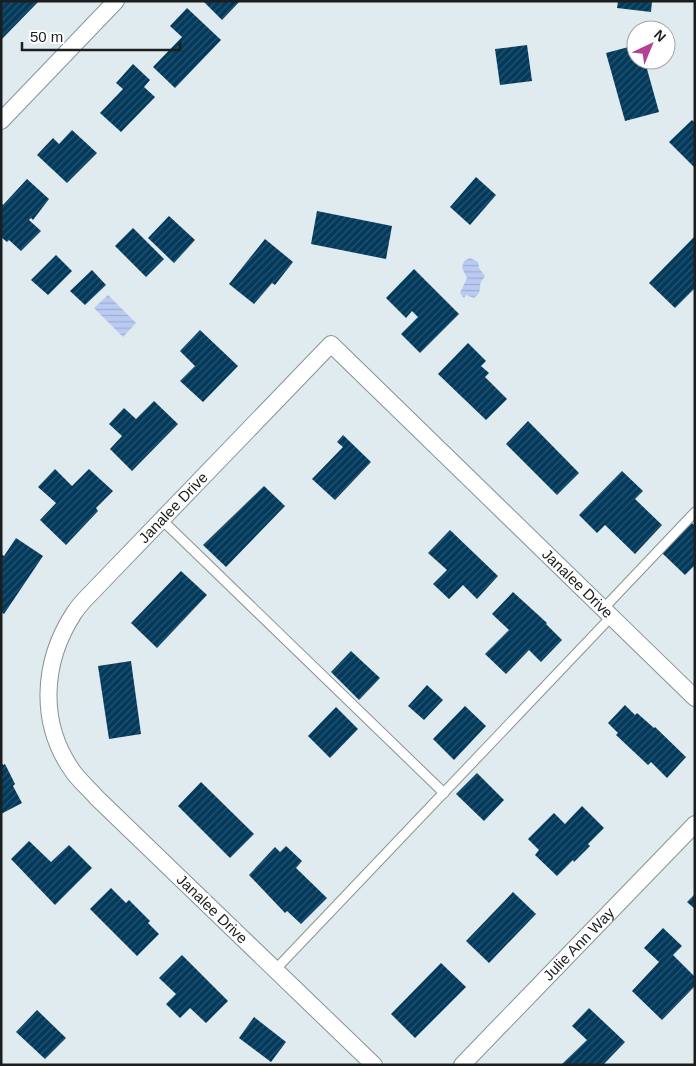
<svg xmlns="http://www.w3.org/2000/svg" width="696" height="1066" font-family="Arial,sans-serif">
	<defs>
		<pattern id="water-rules" width="6" height="5" patternUnits="userSpaceOnUse" patternTransform="scale(1.25)"><rect width="6" height="5" fill="#bacbf3"/><path d="M0 2.5h6" fill="none" stroke="#9faed0"/></pattern>
		<pattern id="building-hatch" width="6" height="6" patternUnits="userSpaceOnUse" patternTransform="scale(1.25)"><rect width="6" height="6" fill="#033a5c"/><path d="M-1 1l2-2M0 6l6-6M5 7l2-2" fill="none" stroke="#28546f"/></pattern>
	</defs>
	<rect width="100%" height="100%" fill="#e0ebef"/>
	<g fill="url(#water-rules)">
		<path d="M470,258L478,262L479,268L485,276C484,278 482,280 481,282C478,290 483,291 474,298L466,295L464,298L460,293L467,278L462,268L464,261Z"/>
		<path d="M108,295L136,323L123,337L94,308Z"/>
	</g>
	<g fill="url(#building-hatch)">
		<path d="M1,1H39L1,40Z"/>
		<path d="M203,1H240L222,20Z"/>
		<path d="M618,1H652L651,12L617,8Z"/>
		<path d="M187,8L221,40L175,88L153,67L182,37L170,26Z"/>
		<path d="M527,45L532,81L500,85L495,49Z"/>
		<path d="M636,45V60H647L649,68L647,69L659,112L625,121L606,53Z"/>
		<path d="M133,64L150,80L144,87L155,97L121,132L100,113L123,89L116,83Z"/>
		<path d="M692,120L695,123V168L669,142Z"/>
		<path d="M72,130L97,153L67,183L37,155L53,138L59,144Z"/>
		<path d="M476,177L496,195L470,225L450,207Z"/>
		<path d="M27,179L49,199L33,220L31,218L29,220L41,231L21,251L9,240L7,242L1,237V203L3,205Z"/>
		<path d="M317,211L392,226L386,259L311,244Z"/>
		<path d="M169,216L195,240L174,263L148,238Z"/>
		<path d="M133,228L164,259L146,277L115,246Z"/>
		<path d="M695,236V288L675,308L649,283Z"/>
		<path d="M265,239L293,262L275,285L272,283L254,304L229,284Z"/>
		<path d="M56,255L72,271L48,295L31,280Z"/>
		<path d="M414,269L459,314L420,353L401,334L418,317L412,311L406,318L386,298Z"/>
		<path d="M92,270L106,285L85,305L70,291Z"/>
		<path d="M200,330L238,366L203,402L180,381L195,366L180,351Z"/>
		<path d="M468,343L486,361L481,366L489,373L485,377L507,399L486,420L438,374Z"/>
		<path d="M154,401L178,424L132,471L110,449L122,436L109,424L124,408L136,419Z"/>
		<path d="M528,421L579,473L557,495L506,444Z"/>
		<path d="M343,435L371,462L335,500L312,479L343,447L337,442Z"/>
		<path d="M55,469L72,486L89,469L113,491L96,508L98,511L66,545L40,520L56,503L38,487Z"/>
		<path d="M622,471L643,491L635,499L662,525L635,554L605,525L597,533L579,515Z"/>
		<path d="M264,486L285,506L226,567L203,545Z"/>
		<path d="M692,523L695,526V565L685,575L662,553Z"/>
		<path d="M450,530L498,576L477,599L463,585L449,599L433,584L447,570L428,553Z"/>
		<path d="M16,538L43,556L4,614L1,612V554L4,556Z"/>
		<path d="M181,571L207,595L157,648L131,623Z"/>
		<path d="M513,592L547,623L546,624L562,640L541,662L529,650L506,674L485,654L509,630L492,614Z"/>
		<path d="M351,651L380,678L359,700L331,672Z"/>
		<path d="M131,661L141,734L109,739L98,666Z"/>
		<path d="M427,685L443,700L424,720L408,706Z"/>
		<path d="M625,705L635,715L637,713L654,728L655,727L686,757L667,778L651,762L648,765L616,735L618,733L608,723Z"/>
		<path d="M465,706L486,726L454,760L433,739Z"/>
		<path d="M336,707L358,729L330,758L308,736Z"/>
		<path d="M1,762L3,765L5,764L15,784L13,786L22,803L1,814Z"/>
		<path d="M477,773L504,800L484,821L456,794Z"/>
		<path d="M201,782L254,834L230,858L178,806Z"/>
		<path d="M582,806L604,828L588,844L590,846L574,862L573,860L557,876L535,855L539,850L528,839L554,813L565,824Z"/>
		<path d="M29,841L51,862L69,845L92,868L55,905L11,859Z"/>
		<path d="M286,846L302,861L296,868L327,898L301,924L287,911L285,913L249,875L275,847L280,852Z"/>
		<path d="M111,888L126,903L129,900L150,921L148,923L159,934L137,956L90,909Z"/>
		<path d="M513,892L536,914L489,963L466,941Z"/>
		<path d="M695,894V909L687,902Z"/>
		<path d="M663,928L682,946L673,955L695,977V986L662,1020L632,991L659,962L644,948Z"/>
		<path d="M182,955L228,1001L206,1023L190,1008L180,1018L166,1004L176,994L159,978Z"/>
		<path d="M441,963L466,987L415,1038L391,1014Z"/>
		<path d="M589,1008L625,1042L603,1065H561L587,1040L572,1026Z"/>
		<path d="M37,1010L66,1038L45,1059L16,1032Z"/>
		<path d="M254,1017L286,1042L271,1062L239,1038Z"/>
	</g>
	<g fill="none" stroke-linecap="round" stroke-linejoin="round">
		<g stroke="#899396" stroke-width="11">
			<g id="lane">
				<path d="M162,520L444,793"/>
				<path d="M603,609L695,512"/>
				<path d="M275,970L611,617"/>
			</g>
		</g>
		<g stroke="#899396" stroke-width="18">
			<g id="street">
				<path d="M1,121L116,1"/>
				<path id="s1" d="M374,1065L97,798C90,790 81,782 74,773C38,724 42,662 74,613C79,605 87,597 94,590L331,344L695,698"/>
				<path id="s2" d="M462,1065L695,824"/>
			</g>
		</g>
		<use href="#lane" stroke="#fff" stroke-width="9"/>
		<use href="#street" stroke="#fff" stroke-width="16"/>
	</g>
	<g text-anchor="middle" stroke-width="5" stroke-linejoin="round" paint-order="stroke">
		<g font-size="15" fill="#1a1e1f" stroke="#fff">
			<text dy="5" stroke="none"><textPath href="#s1" startOffset="734">Janalee Drive</textPath></text>
			<text dy="5" stroke="none"><textPath href="#s1" startOffset="1305">Janalee Drive</textPath></text>
			<text transform="translate(212 909) rotate(44)" y="5">Janalee Drive</text>
			<text dy="5" stroke="none"><textPath href="#s2" startOffset="168">Julie Ann Way</textPath></text>
		</g>
	</g>
	<rect width="696" height="1066" fill="none" stroke="#1a1e1f" stroke-width="5"/>
	<g transform="translate(651 45) rotate(44)"><circle r="24" fill="#ffffff" stroke="#a3a5a5"/>
	<path d="M0-4L9 19L0 12L-9 19Z" fill="#b64096"/>
	<text y="-8" font-size="14" font-weight="bold" text-anchor="middle" fill="#1a1e1f">N</text>
	</g>
	<path d="M22 42v8h158v-8" fill="none" stroke="#1a1e1f" stroke-width="2.5"/>
	<text x="30" y="42" font-size="15" fill="#1a1e1f" stroke="#ffffff" stroke-width="4" paint-order="stroke">50 m</text>
</svg>
